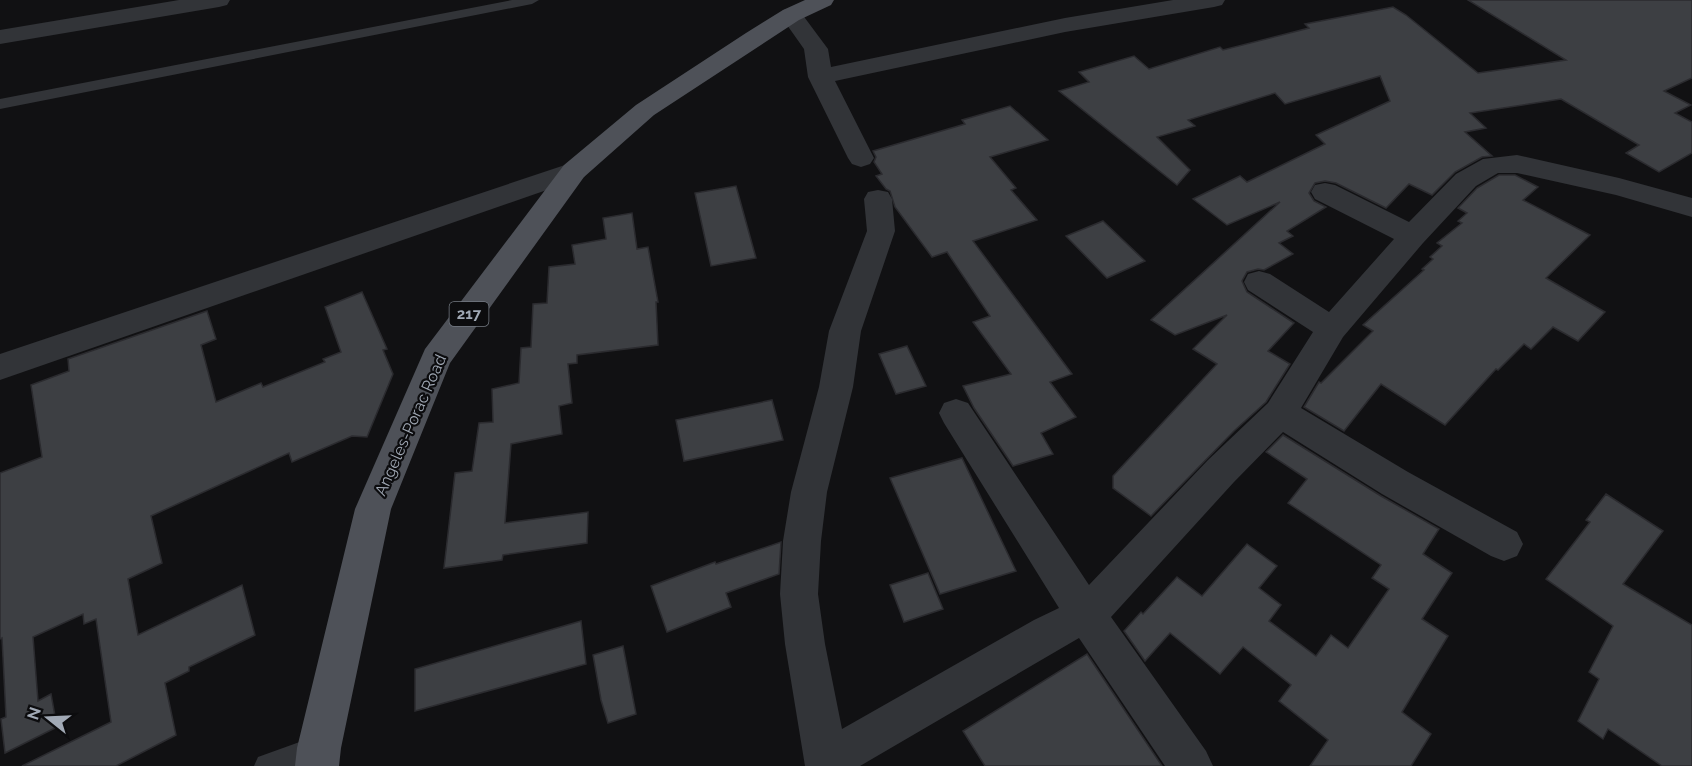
<svg xmlns="http://www.w3.org/2000/svg" width="1692" height="766" font-family="Raleway,sans-serif">
	<rect width="100%" height="100%" fill="#111113"/>
	<g fill="#3d3f43" stroke="#2b2b2f" stroke-width="1.5">
		<path d="M1468,0H1692V78L1664,91L1691,105L1675,113L1692,122V153L1659,172L1626,153L1639,145L1561,99L1470,113L1486,128L1465,132L1492,156L1482,157L1455,172L1432,195L1409,184L1386,208L1336,183L1325,181L1315,183L1309,193L1314,201L1326,207L1287,231L1293,236L1279,243L1293,254L1264,270L1258,269L1247,272L1242,281L1247,292L1294,323L1268,351L1290,364L1266,402L1234,431L1151,516L1113,488V476L1217,364L1193,349L1227,315L1175,335L1151,320L1280,202L1227,225L1193,199L1240,176L1247,182L1325,144L1316,135L1390,101L1380,76L1285,104L1275,93L1188,120L1195,126L1157,137L1190,170L1177,185L1059,91L1089,82L1079,72L1134,56L1149,69L1220,47L1223,50L1309,28L1305,24L1393,7L1406,15L1478,73L1566,60Z"/>
		<path d="M1010,106L1048,140L990,157L1016,188L1011,190L1037,220L973,241L1072,374L1050,382L1076,417L1041,433L1053,454L1013,466L974,408L963,386L1011,374L973,322L990,316L947,252L932,257L895,207L890,191L886,189L876,176L882,174L874,162L876,157L873,151L965,124L962,120Z"/>
		<path d="M1499,175H1515L1538,187L1523,200L1590,235L1546,278L1605,312L1578,341L1553,327L1531,349L1524,344L1498,370L1496,369L1445,425L1381,384L1344,431L1304,407L1319,382L1321,383L1373,331L1363,325L1424,270L1422,269L1433,259L1430,257L1442,246L1437,243L1462,223L1458,221L1467,213L1458,208L1477,188Z"/>
		<path d="M736,186L756,258L711,266L695,193Z"/>
		<path d="M632,213L637,249L648,247L658,302H656L658,345L577,355V363L568,364L572,403L559,406L562,434L511,444L505,523L588,512L587,543L503,555L502,560L444,568L455,473L472,471L479,423L493,422L492,389L519,383L521,348L531,347L533,304L547,303L549,267L575,264L572,245L606,239L603,218Z"/>
		<path d="M1103,221L1145,261L1107,278L1066,236Z"/>
		<path d="M362,292L387,349L383,350L393,374L367,437L352,436L292,462L289,453L151,516L162,563L128,579L138,635L242,585L255,635L189,667V671L165,683L176,735L116,766H22L111,722L96,619L84,624L83,614L33,637L38,701L51,694L57,727L5,753L1,719L6,717L2,638L0,639V473L42,457L31,385L69,371L68,359L207,311L216,339L201,345L216,402L261,383L263,387L325,362L323,359L341,352L325,307Z"/>
		<path d="M907,346L926,386L896,394L879,354Z"/>
		<path d="M772,400L783,440L684,461L676,420Z"/>
		<path d="M1283,435L1381,496L1439,529L1423,554L1452,573L1422,619L1448,636L1402,712L1431,734L1411,766H1310L1328,740L1279,701L1291,685L1243,647L1220,674L1170,633L1145,661L1124,631L1141,612L1143,614L1177,577L1202,596L1247,544L1277,566L1259,588L1281,605L1269,621L1316,656L1331,635L1348,648L1389,589L1372,578L1381,565L1288,503L1307,479L1266,452Z"/>
		<path d="M962,458L1016,571L940,594L890,478Z"/>
		<path d="M1606,494L1663,531L1623,584L1692,625V766H1662L1608,729L1603,739L1578,721L1599,679L1589,672L1613,626L1546,579L1590,522L1586,520Z"/>
		<path d="M781,542L779,574L726,593L731,607L667,632L651,586L715,562L716,564Z"/>
		<path d="M928,573L943,609L904,622L890,585Z"/>
		<path d="M581,621L586,664L415,711V669Z"/>
		<path d="M623,646L636,714L608,723L601,700L593,655Z"/>
		<path d="M1087,654L1162,766H985L963,731Z"/>
	</g>
	<g fill="none" stroke-linecap="round" stroke-linejoin="round">
		<g fill="#323438" fill-rule="evenodd">
			<path d="M512,0H539L532,4L0,109V99Z"/>
			<path d="M319,735L328,739L332,748L328,757L304,766H254L258,757Z"/>
		</g>
		<g fill="#323438" fill-rule="evenodd">
			<path d="M179,0H230L227,5L219,7L0,44V30Z"/>
			<path d="M1173,0H1225L1222,5L1214,7L1065,32L835,81L874,158L870,164L861,167L852,164L848,158L808,77L804,49L780,15L783,10L791,8L799,10L828,49L831,67L1065,18Z"/>
			<path d="M1517,155L1619,178L1692,198V217L1616,195L1517,173H1498L1476,186L1423,243L1343,337L1301,408L1408,472L1517,532L1523,544L1517,556L1504,561L1491,556L1382,494L1283,432L1234,482L1111,617L1206,751L1213,766H1165L1079,638L860,766H805L785,644L780,594L783,541L791,492L819,387L829,331L867,231L864,199L868,192L878,190L888,192L892,199L895,231L861,331L853,387L827,492L821,541L818,594L825,644L842,729L1034,620L1059,608L944,423L939,413L944,403L956,399L968,403L1089,585L1208,460L1268,403L1313,332L1248,290L1244,282L1248,274L1259,271L1270,274L1329,312L1394,239L1315,199L1311,192L1315,185L1325,183L1335,185L1409,222L1456,174L1483,159Z"/>
			<path d="M574,162L584,165L588,171L584,177L0,380V354Z"/>
		</g>
		<path fill="#4e5158" fill-rule="evenodd" d="M805,0H834L831,5L799,20L654,115L584,177L450,363L391,509L341,748L339,766H295L297,748L355,509L425,349L564,165L636,105L746,33L783,10Z"/>
	</g>
	<g text-anchor="middle" stroke-width="4.5" stroke-linejoin="round" paint-order="stroke">
		<rect fill="#0c0c0e" stroke="#747a83" stroke-width="1.5" x="449.5" y="302" width="39" height="24" rx="4.5"/>
		<g font-size="15" font-weight="bold" fill="#a1a9b5">
			<text x="469" y="319">217</text>
		</g>
		<g font-size="16" fill="#a1a9b5" stroke="#0c0c0e">
			<text transform="translate(410 425) rotate(-66)" y="6">Angeles-Porac Road</text>
		</g>
	</g>
	<g transform="translate(48 718) rotate(288)" stroke="#0c0c0e" stroke-width="4.5" paint-order="stroke">
	<path d="M0-4.5L10 22L0 15L-10 22Z" fill="#a1a9b5"/>
	<text y="-9" font-size="16" font-weight="bold" text-anchor="middle" fill="#a1a9b5">N</text>
	</g>
</svg>
